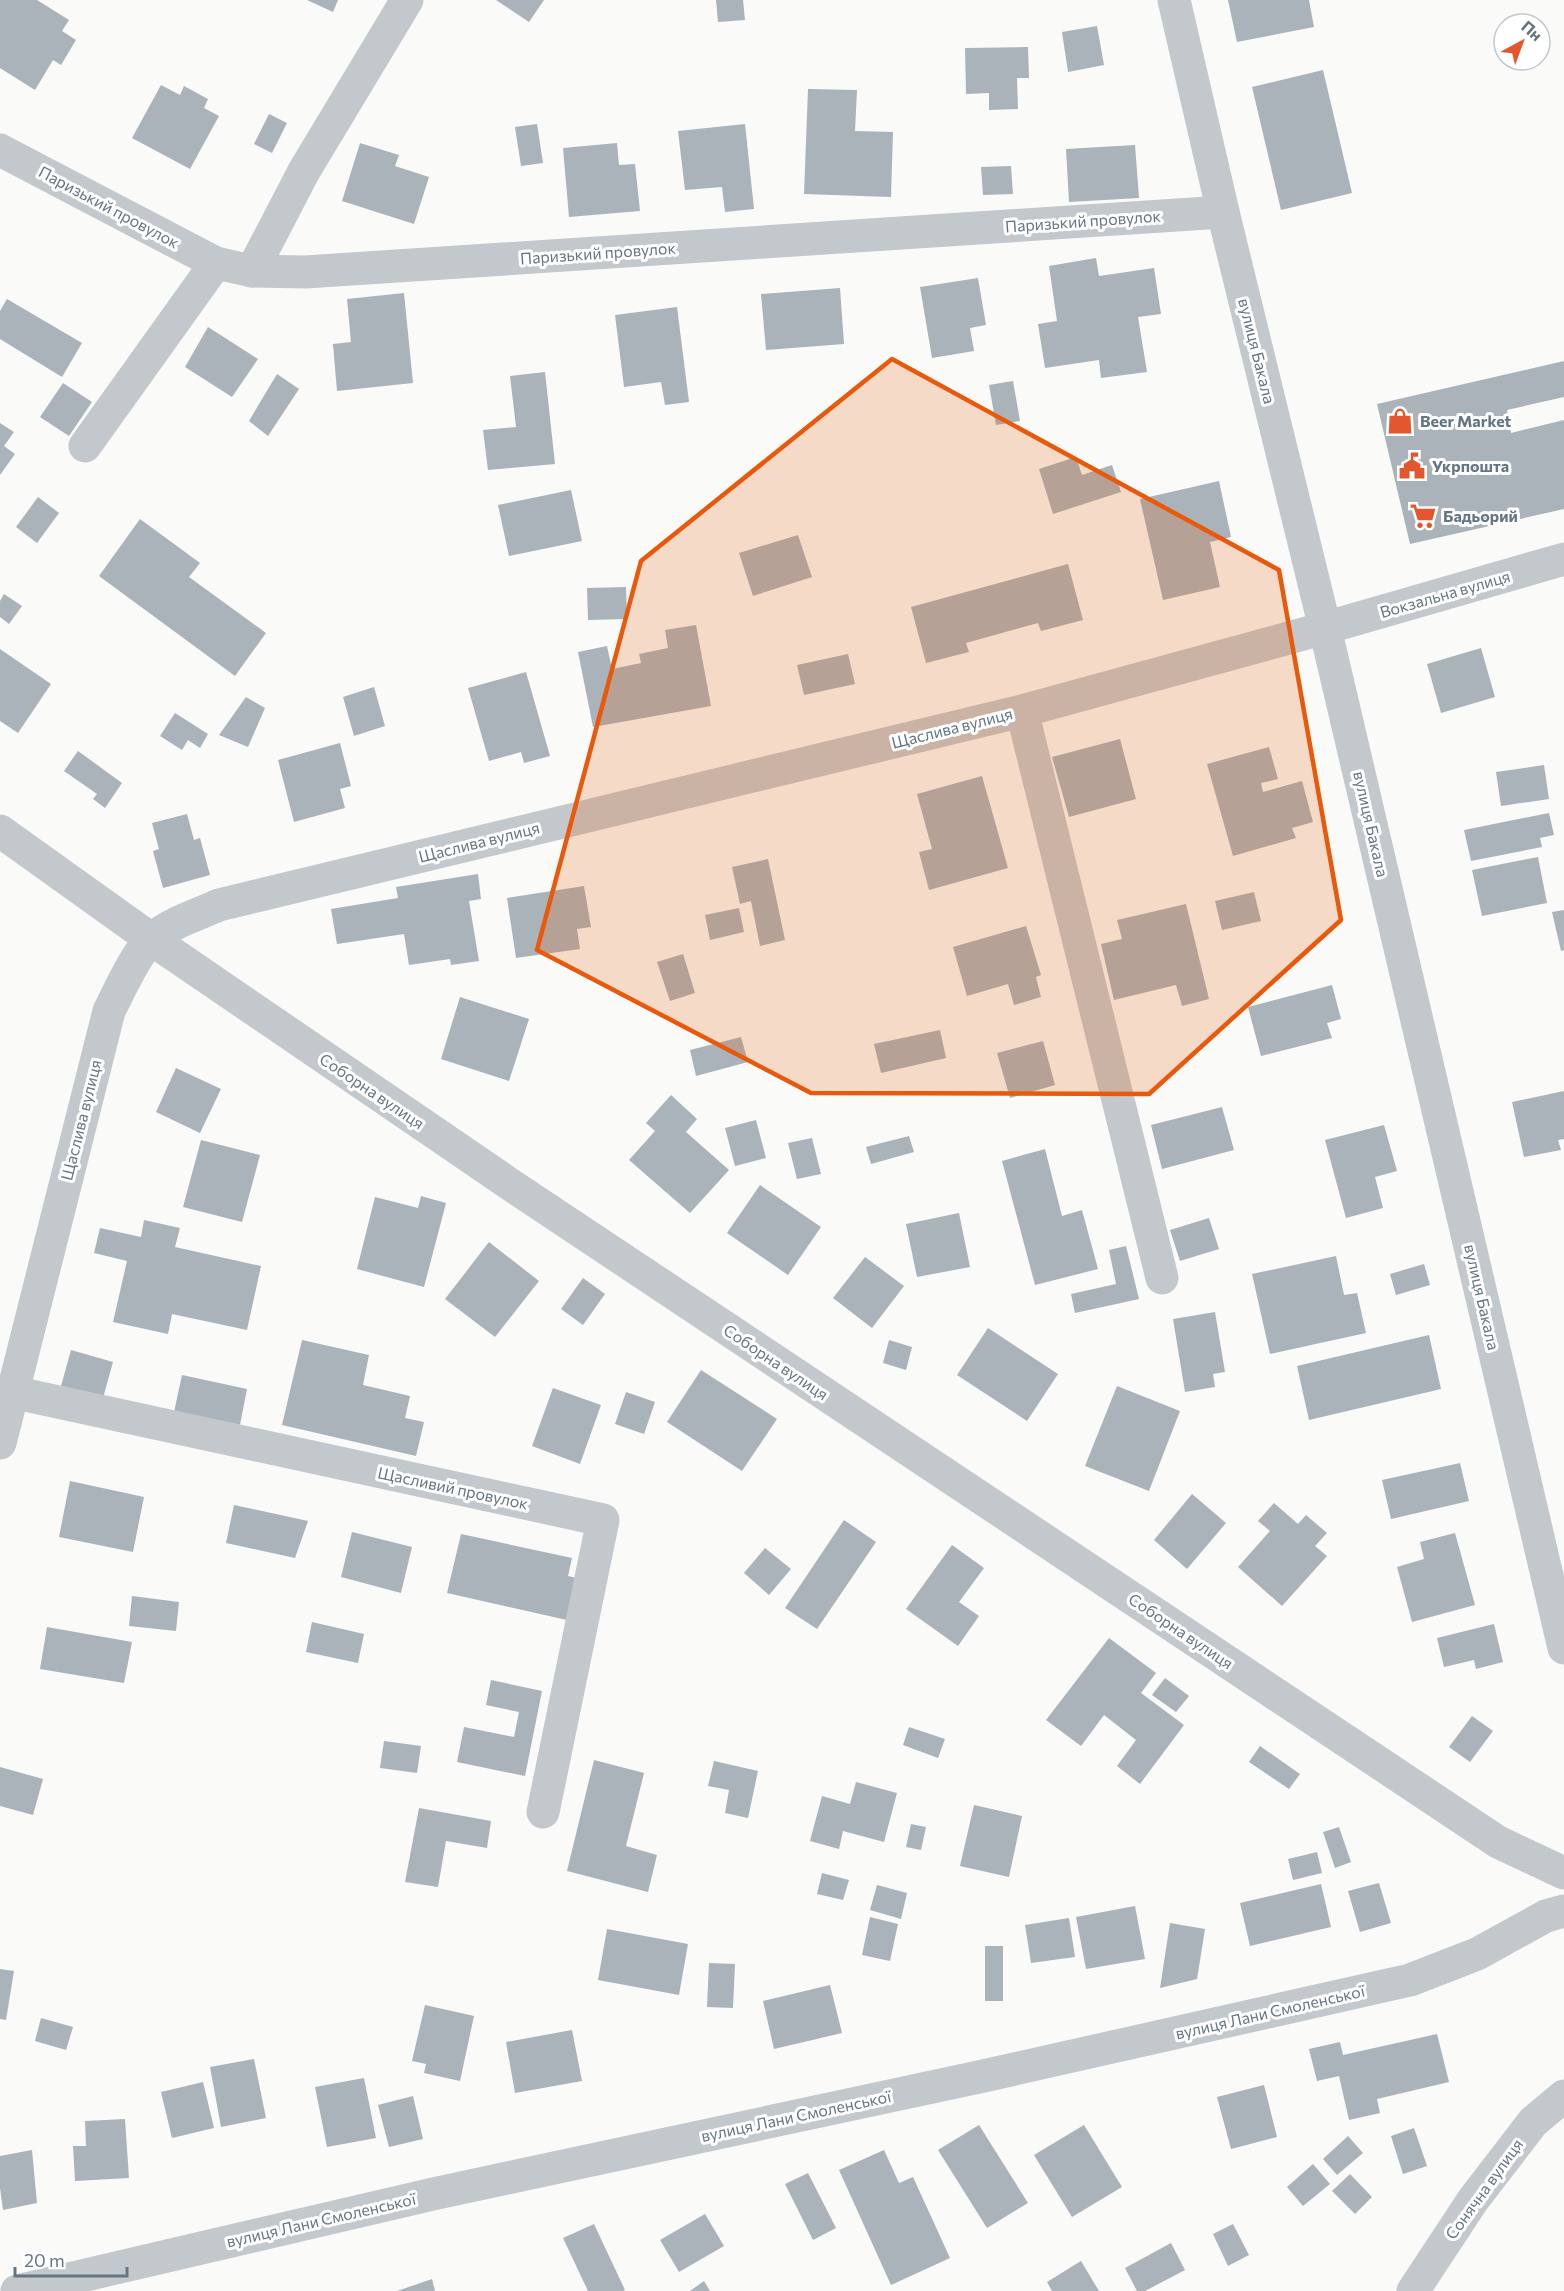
<svg xmlns="http://www.w3.org/2000/svg" width="1564" height="2291" font-family="Commissioner,sans-serif">
	<rect width="100%" height="100%" fill="#fafaf8"/>
	<g fill="#aab3b9">
		<path d="M0,0H37L69,20L62,31L76,40L61,65L53,60L35,90L0,68Z"/>
		<path d="M307,0H338L333,12Z"/>
		<path d="M496,0H544L529,22Z"/>
		<path d="M716,0H743L745,20L718,22Z"/>
		<path d="M1228,0H1309L1314,27L1237,42Z"/>
		<path d="M1097,26L1104,65L1068,72L1062,32Z"/>
		<path d="M1028,47L1029,78H1017L1018,109L989,110V93L966,94L965,48Z"/>
		<path d="M1323,70L1352,193L1281,210L1252,87Z"/>
		<path d="M161,85L180,95L184,86L208,99L204,108L219,116L190,169L132,138Z"/>
		<path d="M808,89L857,90L855,131L893,132L891,197L804,194Z"/>
		<path d="M269,114L287,123L272,153L254,144Z"/>
		<path d="M537,124L543,163L521,166L515,127Z"/>
		<path d="M745,124L754,209L725,212L722,187L685,190L678,131Z"/>
		<path d="M360,143L399,155L395,166L429,177L414,224L342,201Z"/>
		<path d="M617,143L619,165L635,164L640,211L569,217L563,148Z"/>
		<path d="M1135,145L1139,198L1069,202L1066,149Z"/>
		<path d="M1011,166L1013,194L983,195L981,167Z"/>
		<path d="M1096,258L1099,276L1154,268L1161,314L1138,317L1147,372L1101,378L1099,360L1045,368L1038,324L1057,321L1049,266Z"/>
		<path d="M978,278L986,325L970,328L974,351L932,358L920,287Z"/>
		<path d="M840,288L844,344L766,350L761,294Z"/>
		<path d="M404,293L413,383L337,391L333,344L351,342L347,299Z"/>
		<path d="M7,299L82,343L62,377L0,339V311Z"/>
		<path d="M677,307L689,402L665,405L661,382L624,387L615,315Z"/>
		<path d="M208,327L258,359L232,397L185,367Z"/>
		<path d="M1564,361V397L1507,410L1511,433L1564,420V509L1410,544L1377,404Z"/>
		<path d="M545,372L555,464L488,470L483,430L516,427L510,376Z"/>
		<path d="M277,374L299,389L268,436L249,421Z"/>
		<path d="M1013,381L1020,421L996,425L989,385Z"/>
		<path d="M63,383L92,402L69,436L40,417Z"/>
		<path d="M0,423L14,432L4,446L15,454L0,475Z"/>
		<path d="M1076,457L1082,475L1112,465L1121,492L1053,514L1039,469Z"/>
		<path d="M1219,481L1231,537L1210,542L1220,587L1163,600L1140,499Z"/>
		<path d="M571,490L582,541L509,556L498,505Z"/>
		<path d="M38,497L59,513L37,543L16,527Z"/>
		<path d="M140,519L200,563L189,577L266,633L235,676L99,576Z"/>
		<path d="M798,535L812,577L753,596L739,553Z"/>
		<path d="M1068,564L1083,620L1041,631L1038,623L966,643L969,652L926,663L911,607Z"/>
		<path d="M626,587L627,619L588,620L587,588Z"/>
		<path d="M4,594L22,606L9,624L0,617V601Z"/>
		<path d="M696,625L711,706L593,727L578,652L607,646L612,669L641,663L639,654L668,648L665,630Z"/>
		<path d="M1481,648L1495,697L1441,713L1427,664Z"/>
		<path d="M0,649L51,684L18,733L0,721Z"/>
		<path d="M848,654L855,684L804,695L797,665Z"/>
		<path d="M526,672L550,756L524,763L521,752L489,761L468,688Z"/>
		<path d="M374,687L385,726L354,736L343,697Z"/>
		<path d="M246,697L265,708L248,747L219,735Z"/>
		<path d="M175,713L208,734L200,748L188,740L182,750L160,736Z"/>
		<path d="M1120,739L1136,799L1069,817L1052,757Z"/>
		<path d="M340,743L351,786L340,789L345,808L294,822L278,760Z"/>
		<path d="M1269,747L1278,779L1261,783L1263,792L1302,781L1313,822L1292,828L1296,838L1233,856L1207,764Z"/>
		<path d="M78,751L122,783L105,808L93,799L97,794L64,771Z"/>
		<path d="M1544,765L1549,799L1501,806L1496,772Z"/>
		<path d="M982,776L1008,868L929,890L919,852L932,849L917,794Z"/>
		<path d="M1549,813L1554,835L1540,838L1542,847L1471,861L1464,830Z"/>
		<path d="M187,814L194,840L200,838L210,875L163,888L153,851L159,849L152,823Z"/>
		<path d="M1538,857L1547,903L1482,916L1472,870Z"/>
		<path d="M768,859L785,940L760,946L751,901L740,904L732,867Z"/>
		<path d="M478,874L481,899L469,901L479,961L451,965L450,959L409,965L404,934L337,944L331,909L398,898L396,887Z"/>
		<path d="M584,886L591,927L577,929L580,949L516,958L507,898Z"/>
		<path d="M1254,892L1261,921L1222,930L1215,901Z"/>
		<path d="M1186,904L1209,999L1182,1006L1176,985L1114,1000L1101,944L1122,939L1117,920Z"/>
		<path d="M739,908L744,932L710,940L705,915Z"/>
		<path d="M1564,910V950L1561,951L1552,912Z"/>
		<path d="M1026,926L1041,975L1036,977L1041,997L1014,1005L1008,984L967,996L953,947Z"/>
		<path d="M683,954L695,993L670,1001L657,962Z"/>
		<path d="M1332,985L1341,1019L1327,1023L1332,1038L1261,1056L1248,1007Z"/>
		<path d="M460,997L529,1019L509,1081L441,1059Z"/>
		<path d="M940,1030L946,1058L881,1073L874,1044Z"/>
		<path d="M741,1037L748,1062L696,1076L690,1050Z"/>
		<path d="M1043,1041L1055,1085L1010,1098L997,1053Z"/>
		<path d="M176,1068L221,1089L200,1133L156,1112Z"/>
		<path d="M1564,1091V1139L1558,1140L1561,1150L1524,1157L1512,1102Z"/>
		<path d="M671,1095L697,1119L686,1132L729,1170L690,1213L629,1160L655,1131L646,1123Z"/>
		<path d="M1222,1107L1234,1150L1162,1169L1151,1125Z"/>
		<path d="M756,1120L766,1158L735,1166L725,1128Z"/>
		<path d="M1384,1125L1397,1171L1375,1177L1383,1208L1346,1218L1325,1140Z"/>
		<path d="M909,1136L914,1152L871,1164L866,1147Z"/>
		<path d="M812,1138L821,1174L797,1179L788,1143Z"/>
		<path d="M201,1140L260,1155L242,1222L183,1207Z"/>
		<path d="M1045,1149L1062,1216L1082,1210L1098,1269L1035,1285L1002,1161Z"/>
		<path d="M760,1185L821,1227L788,1275L727,1233Z"/>
		<path d="M421,1196L446,1203L424,1287L357,1269L375,1197L418,1208Z"/>
		<path d="M959,1213L970,1267L917,1277L906,1224Z"/>
		<path d="M1209,1218L1219,1249L1180,1261L1170,1230Z"/>
		<path d="M144,1220L180,1228L175,1247L261,1266L247,1330L172,1314L168,1334L113,1322L127,1261L94,1253L100,1228L141,1237Z"/>
		<path d="M489,1242L539,1281L495,1337L445,1299Z"/>
		<path d="M1126,1246L1139,1299L1075,1313L1071,1294L1116,1284L1109,1250Z"/>
		<path d="M1336,1256L1344,1295L1357,1293L1366,1333L1270,1354L1252,1274Z"/>
		<path d="M865,1257L904,1286L872,1328L833,1298Z"/>
		<path d="M1424,1264L1430,1285L1396,1295L1390,1274Z"/>
		<path d="M583,1278L605,1294L583,1325L561,1309Z"/>
		<path d="M1215,1312L1225,1372L1213,1374L1215,1387L1185,1392L1173,1319Z"/>
		<path d="M988,1328L1058,1374L1027,1421L957,1375Z"/>
		<path d="M1429,1335L1441,1389L1309,1420L1297,1366Z"/>
		<path d="M302,1340L369,1355L363,1385L410,1396L405,1418L424,1422L416,1456L282,1425Z"/>
		<path d="M889,1340L912,1347L906,1370L883,1363Z"/>
		<path d="M71,1350L113,1362L103,1398L61,1386Z"/>
		<path d="M701,1370L777,1419L742,1471L667,1422Z"/>
		<path d="M182,1375L247,1389L240,1425L174,1412Z"/>
		<path d="M1117,1386L1180,1411L1149,1491L1085,1466Z"/>
		<path d="M553,1388L601,1405L580,1464L532,1446Z"/>
		<path d="M626,1392L655,1402L644,1434L615,1424Z"/>
		<path d="M1460,1463L1469,1501L1391,1519L1382,1480Z"/>
		<path d="M70,1481L144,1497L133,1552L59,1537Z"/>
		<path d="M1192,1494L1226,1523L1187,1569L1154,1540Z"/>
		<path d="M1274,1503L1298,1524L1306,1515L1327,1533L1315,1546L1327,1556L1282,1606L1238,1567L1270,1531L1258,1521Z"/>
		<path d="M234,1505L308,1521L295,1558L226,1543Z"/>
		<path d="M844,1520L876,1542L817,1629L785,1608Z"/>
		<path d="M352,1532L412,1547L401,1593L341,1577Z"/>
		<path d="M1455,1533L1475,1605L1412,1622L1397,1567L1424,1559L1420,1542Z"/>
		<path d="M461,1534L572,1558L568,1576L577,1578L567,1620L447,1593Z"/>
		<path d="M952,1545L984,1568L959,1602L979,1616L958,1646L906,1609Z"/>
		<path d="M765,1548L791,1569L769,1595L744,1573Z"/>
		<path d="M132,1596L179,1602L176,1631L129,1626Z"/>
		<path d="M312,1622L364,1634L358,1663L306,1652Z"/>
		<path d="M1494,1624L1503,1662L1476,1669L1474,1660L1444,1667L1437,1638Z"/>
		<path d="M47,1627L132,1642L124,1683L40,1669Z"/>
		<path d="M1109,1638L1156,1673L1141,1693L1184,1725L1140,1784L1117,1766L1136,1740L1104,1715L1081,1746L1046,1720Z"/>
		<path d="M1165,1678L1189,1696L1176,1712L1152,1695Z"/>
		<path d="M491,1680L542,1691L525,1776L457,1762L464,1727L514,1737L519,1712L486,1705Z"/>
		<path d="M1472,1716L1493,1731L1470,1762L1449,1747Z"/>
		<path d="M909,1727L945,1739L938,1758L903,1745Z"/>
		<path d="M384,1741L421,1746L417,1773L380,1768Z"/>
		<path d="M1260,1746L1300,1774L1289,1789L1249,1762Z"/>
		<path d="M594,1760L644,1773L626,1846L657,1855L648,1892L567,1871Z"/>
		<path d="M714,1761L758,1771L748,1818L725,1813L729,1790L708,1786Z"/>
		<path d="M0,1767L43,1779L33,1815L0,1806Z"/>
		<path d="M856,1782L897,1793L884,1842L843,1831L839,1849L810,1841L822,1796L850,1804Z"/>
		<path d="M974,1805L1022,1816L1009,1877L960,1866Z"/>
		<path d="M419,1808L491,1821L487,1848L446,1841L438,1887L405,1882Z"/>
		<path d="M911,1824L926,1827L921,1850L906,1847Z"/>
		<path d="M1339,1827L1351,1862L1335,1868L1323,1832Z"/>
		<path d="M1317,1852L1322,1873L1293,1880L1288,1859Z"/>
		<path d="M822,1873L849,1880L843,1900L817,1894Z"/>
		<path d="M1379,1883L1391,1923L1360,1932L1348,1891Z"/>
		<path d="M1321,1884L1331,1927L1250,1946L1240,1903Z"/>
		<path d="M877,1885L907,1893L901,1919L870,1910Z"/>
		<path d="M1135,1906L1145,1959L1086,1969L1076,1917Z"/>
		<path d="M870,1917L898,1924L890,1961L862,1955Z"/>
		<path d="M1069,1918L1075,1957L1031,1963L1025,1925Z"/>
		<path d="M1170,1923L1205,1929L1197,1979L1160,1988Z"/>
		<path d="M607,1929L688,1944L679,1995L598,1980Z"/>
		<rect x="985" y="1946" width="18" height="55"/>
		<path d="M709,1963L735,1964L733,2008L707,2007Z"/>
		<path d="M0,1969L14,1971L6,2020L0,2019Z"/>
		<path d="M830,1985L842,2033L774,2049L763,2001Z"/>
		<path d="M425,2005L474,2016L460,2081L424,2073L426,2064L412,2061Z"/>
		<path d="M41,2018L73,2027L66,2050L35,2041Z"/>
		<path d="M572,2030L582,2081L515,2093L506,2042Z"/>
		<path d="M1437,2034L1449,2082L1377,2099L1380,2113L1349,2120L1339,2076L1317,2081L1309,2049L1340,2042L1343,2055Z"/>
		<path d="M254,2059L266,2118L221,2127L210,2067Z"/>
		<path d="M364,2078L376,2138L327,2147L315,2087Z"/>
		<path d="M203,2082L214,2128L172,2138L161,2092Z"/>
		<path d="M1264,2085L1277,2137L1231,2149L1217,2097Z"/>
		<path d="M413,2096L423,2139L389,2147L378,2105Z"/>
		<path d="M125,2119L129,2178L75,2181L73,2146H86L85,2121Z"/>
		<path d="M979,2125L1028,2203L987,2228L938,2150Z"/>
		<path d="M1084,2125L1122,2187L1072,2217L1034,2155Z"/>
		<path d="M1414,2128L1427,2166L1403,2174L1391,2136Z"/>
		<path d="M1348,2136L1363,2153L1337,2175L1323,2159Z"/>
		<path d="M32,2150L37,2203L3,2210L0,2188V2156Z"/>
		<path d="M884,2150L899,2183L913,2177L950,2258L891,2285L839,2170Z"/>
		<path d="M1313,2164L1330,2184L1303,2206L1287,2187Z"/>
		<path d="M808,2173L836,2228L813,2240L785,2184Z"/>
		<path d="M1350,2174L1372,2197L1355,2214L1332,2191Z"/>
		<path d="M705,2214L724,2246L679,2272L660,2240Z"/>
		<path d="M594,2224L625,2290L623,2291H588L563,2238Z"/>
		<path d="M1233,2224L1249,2255L1228,2266L1213,2234Z"/>
		<path d="M1171,2243L1185,2270L1145,2291H1137L1125,2268Z"/>
		<path d="M1081,2261L1099,2291H1052L1047,2282Z"/>
		<path d="M432,2279L435,2291H397Z"/>
		<path d="M704,2281L710,2291H690Z"/>
	</g>
	<g fill="none" stroke-linecap="round" stroke-linejoin="round">
		<g stroke="#c3c8cc" stroke-width="33">
			<path d="M1174,0L1223,212L1325,628L1564,1648"/>
			<path d="M0,150L216,263L252,271L305,272L1223,212"/>
			<path d="M252,271L304,171L407,0"/>
			<path d="M85,446L216,263"/>
			<path d="M1022,711L1162,1278"/>
			<path d="M0,831L151,939L514,1187L1498,1842L1564,1873"/>
			<path d="M12,1392L603,1520L543,1812"/>
			<path d="M0,1443L109,1011C119,992 136,952 152,939C170,923 197,915 219,905L1022,711L1325,628L1564,559"/>
			<path d="M17,2291L433,2194L988,2075L1410,1980L1477,1954L1546,1916L1564,1911"/>
			<path d="M1413,2291L1473,2200L1533,2122L1564,2096"/>
		</g>
	</g>
	<path fill="#e8590c" fill-opacity="0.2" stroke="#e8590c" stroke-width="4.5" stroke-linejoin="round" d="M892,359L1279,570L1341,920L1149,1094L811,1093L537,950L641,561Z"/>
	<defs>
		<g id="shop-bare" transform="scale(2.07)"><path d="M-5-2.5h2.3a2.7 3.5 0 0 1 5.4 0H5L5.5 6h-11ZM-1.5-2.5h3a1.5 2.3 0 0 0-3 0Z" fill="#e4572e" stroke="#fff" stroke-width="2.5" paint-order="stroke"/></g>
		<g id="civic-bare" transform="scale(2.07)"><path d="M-.6-6.5H3V-4.5H.6V-3L4-1V1h2V6H-6V1h2V-1L-.6-3ZM-1.2 2.5V6h2.4V2.5Z" fill="#e4572e" stroke="#fff" stroke-width="2.5" paint-order="stroke"/></g>
		<g id="supermarket-bare" transform="scale(2.07)"><path d="M-6-5.5h2.5l.6 2H6L4.5 2H-2.5L-4.4-4H-6ZM-1.5 3.2a1.3 1.3 0 1 0 .1 0ZM3 3.2a1.3 1.3 0 1 0 .1 0Z" fill="#e4572e" stroke="#fff" stroke-width="2.5" paint-order="stroke"/></g>
	</defs>
	<g fill-rule="evenodd">
		<use href="#shop-bare" x="1400" y="421"/>
		<use href="#civic-bare" x="1412" y="466"/>
		<use href="#supermarket-bare" x="1423" y="516"/>
	</g>
	<g text-anchor="middle" stroke-width="6" stroke-linejoin="round" paint-order="stroke">
		<g font-size="16" fill="#657683" stroke="#fff">
			<text transform="translate(109 207) rotate(28)" y="6">Паризький провулок</text>
			<text transform="translate(1083 221) rotate(-4)" y="6">Паризький провулок</text>
			<text transform="translate(598 253) rotate(-4)" y="6">Паризький провулок</text>
			<text transform="translate(1257 351) rotate(76)" y="6">вулиця Бакала</text>
			<text transform="translate(1445 594) rotate(-16)" y="6">Вокзальна вулиця</text>
			<text transform="translate(952 728) rotate(-14)" y="6">Щаслива вулиця</text>
			<text transform="translate(1371 824) rotate(77)" y="6">вулиця Бакала</text>
			<text transform="translate(479 842) rotate(-14)" y="6">Щаслива вулиця</text>
			<text transform="translate(372 1091) rotate(34)" y="6">Соборна вулиця</text>
			<text transform="translate(81 1120) rotate(-76)" y="6">Щаслива вулиця</text>
			<text transform="translate(1482 1297) rotate(77)" y="6">вулиця Бакала</text>
			<text transform="translate(776 1362) rotate(34)" y="6">Соборна вулиця</text>
			<text transform="translate(453 1488) rotate(12)" y="6">Щасливий провулок</text>
			<text transform="translate(1181 1631) rotate(34)" y="6">Соборна вулиця</text>
			<text transform="translate(1270 2012) rotate(-13)" y="6">вулиця Лани Смоленської</text>
			<text transform="translate(796 2116) rotate(-12)" y="6">вулиця Лани Смоленської</text>
			<text transform="translate(1484 2189) rotate(-54)" y="6">Сонячна вулиця</text>
			<text transform="translate(321 2220) rotate(-13)" y="6">вулиця Лани Смоленської</text>
		</g>
		<g font-size="16" font-weight="bold" fill="#657683" stroke="#fff" text-anchor="start">
			<text x="1420" y="427">Beer Market</text>
			<text x="1432" y="472">Укрпошта</text>
			<text x="1443" y="522">Бадьорий</text>
		</g>
	</g>
	<g transform="translate(1522 42) rotate(41)"><circle r="28" fill="#ffffff" stroke="#c1c8cd" stroke-width="1.5"/>
	<path d="M0-4.5L10 22L0 15L-10 22Z" fill="#e4572e"/>
	<text y="-9" font-size="16" font-weight="bold" text-anchor="middle" fill="#657683">Пн</text>
	</g>
	<path d="M15 2267v9h112v-9" fill="none" stroke="#657683" stroke-width="3"/>
	<text x="24" y="2267" font-size="18" fill="#657683" stroke="#ffffff" stroke-width="4.5" paint-order="stroke">20 m</text>
</svg>
